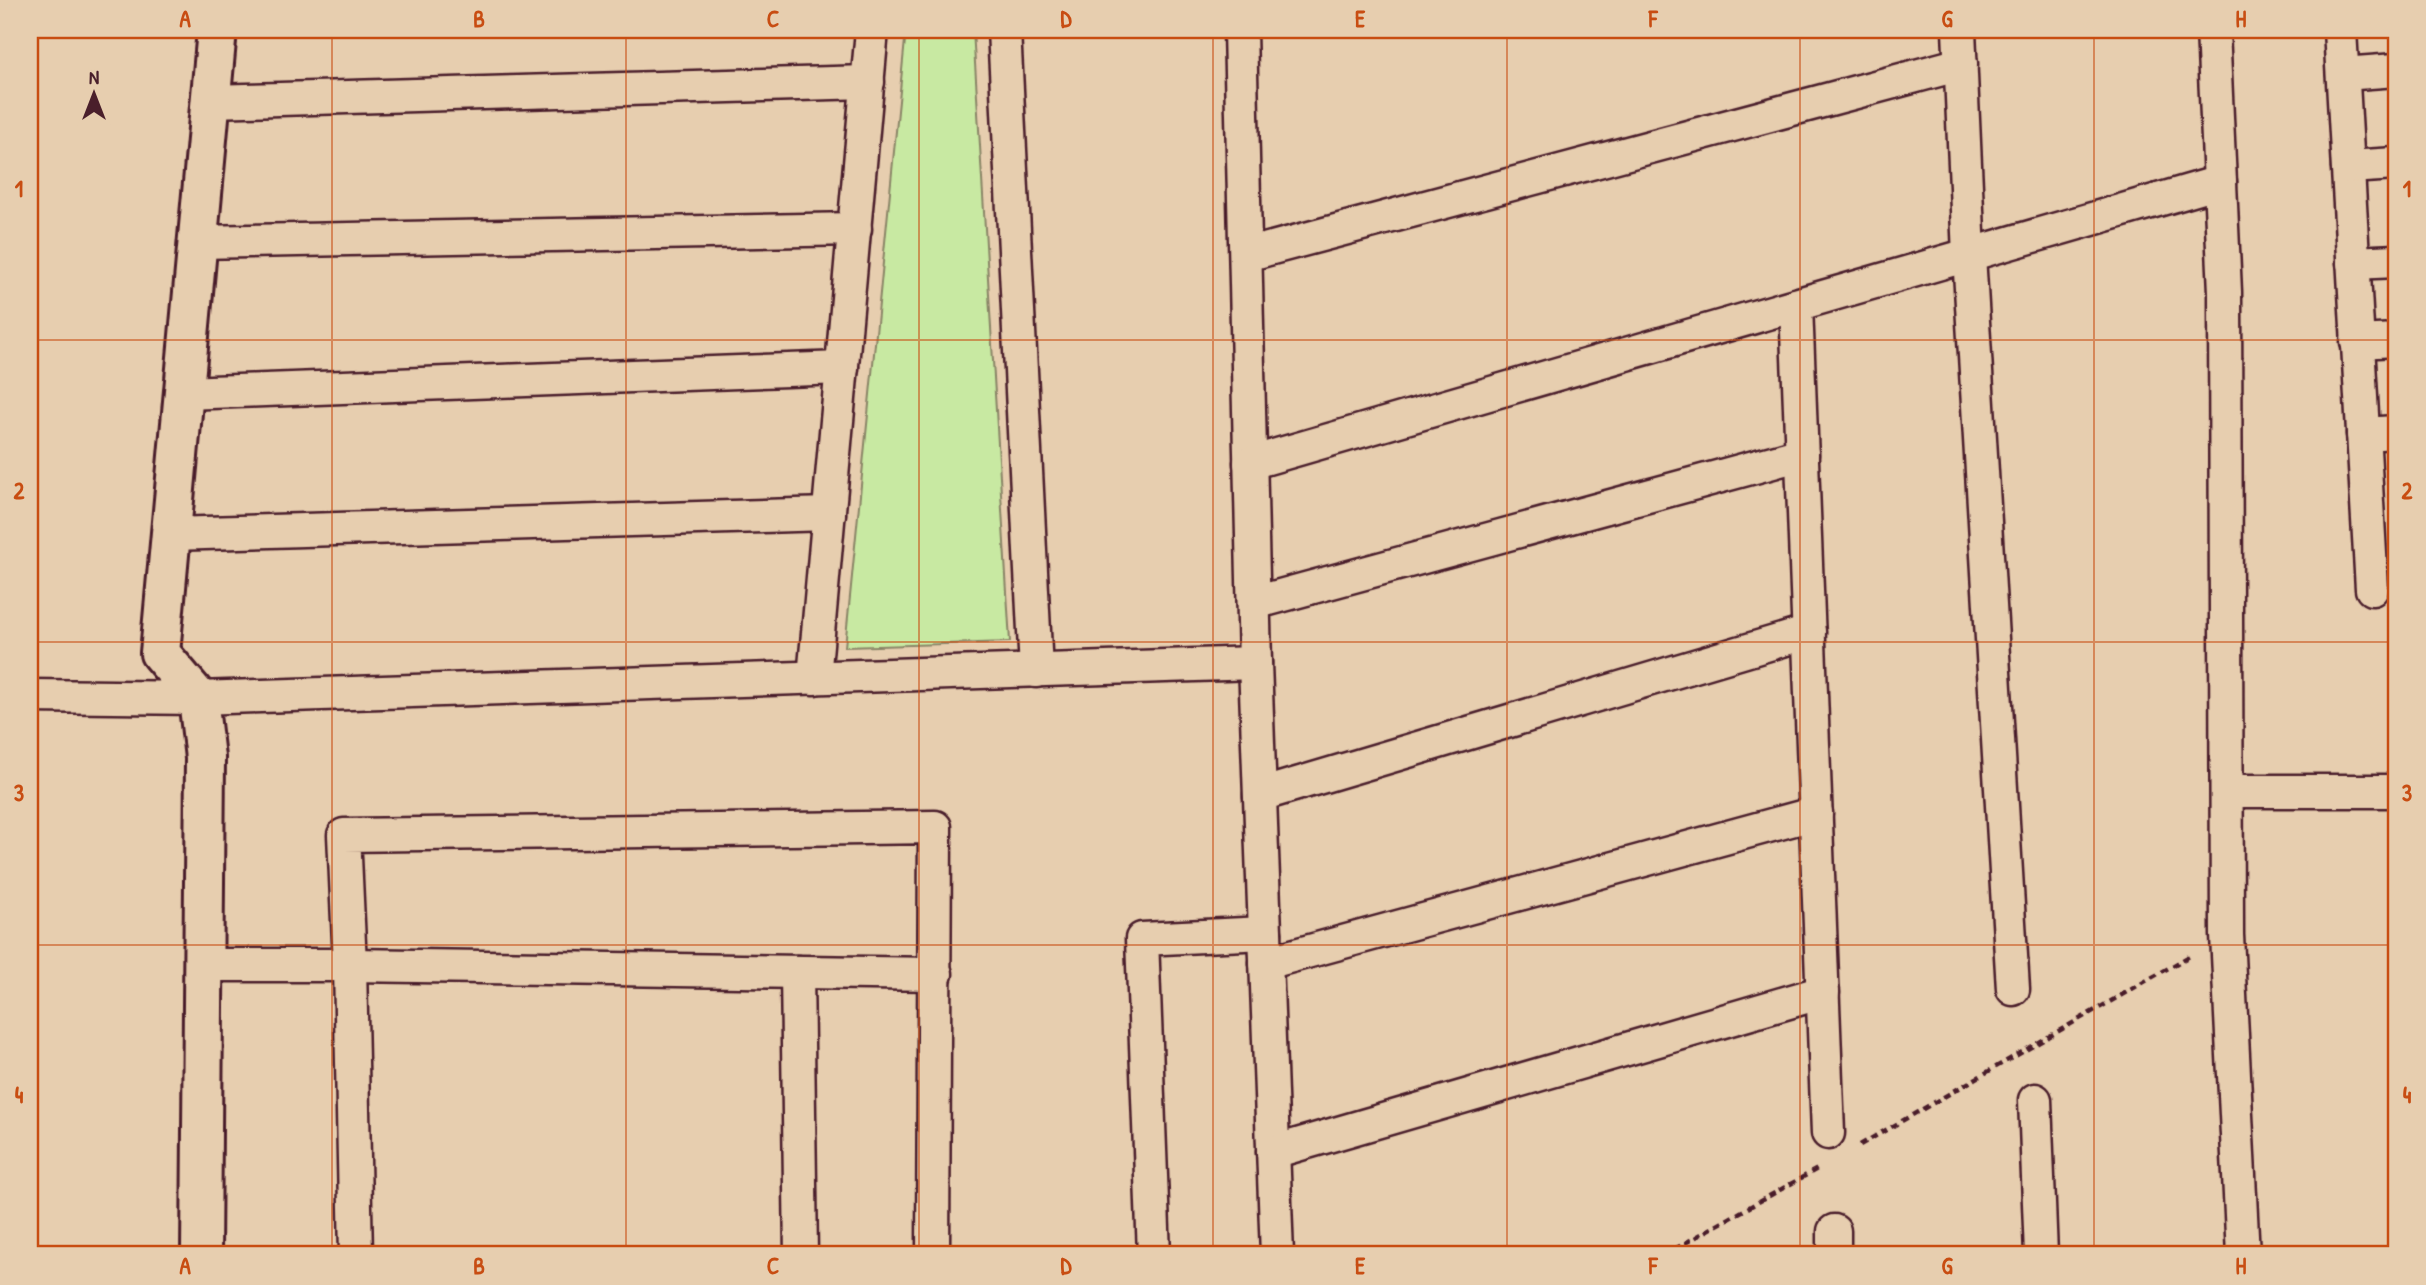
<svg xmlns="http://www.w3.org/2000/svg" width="2426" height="1285" font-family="'Patrick Hand',sans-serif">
	<rect width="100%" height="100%" fill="#e7ceaf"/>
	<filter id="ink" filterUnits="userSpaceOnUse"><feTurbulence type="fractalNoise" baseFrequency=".0143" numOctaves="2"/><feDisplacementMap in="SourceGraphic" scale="14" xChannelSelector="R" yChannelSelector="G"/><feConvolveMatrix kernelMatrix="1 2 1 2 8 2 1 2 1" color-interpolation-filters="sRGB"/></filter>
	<g filter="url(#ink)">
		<path fill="#c8e9a2" stroke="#898466" stroke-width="2" d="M906,30H973L1010,642L845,647Z"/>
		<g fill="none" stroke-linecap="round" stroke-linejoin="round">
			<g stroke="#4a1f2b" stroke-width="37">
				<g id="street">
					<path d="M1004,30L1036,671"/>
					<path d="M1240,30L1255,663L1277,1255"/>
					<path d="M1959,30L1969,255L2013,989"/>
					<path d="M2213,30L2225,292L2227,935L2243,1255"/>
					<path d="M2340,30L2372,589"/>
					<path d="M2343,74L2396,70"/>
					<path d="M210,101L868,82"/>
					<path d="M2348,167L2396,164"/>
					<path d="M197,242L855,229"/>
					<path d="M1246,255L1961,64"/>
					<path d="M2353,263L2396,261"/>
					<path d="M1796,305L1828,1133"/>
					<path d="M2357,342L2396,340"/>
					<path d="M184,393L842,368"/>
					<path d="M2363,434L2396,432"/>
					<path d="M1250,463L2220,182"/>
					<path d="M171,534L829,514"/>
					<path d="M1254,603L1802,454"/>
					<path d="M814,678L872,30"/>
					<path d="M30,696L198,698L1255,663"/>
					<path d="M2228,791H2396"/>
					<path d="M1260,795L1809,632"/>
					<path d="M1266,963L1816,813"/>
					<path d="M204,965H350L936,974"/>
					<path d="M797,972L801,1255"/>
					<path d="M2035,1100L2041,1255"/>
					<path d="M1273,1152L1823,992"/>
					<path d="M1834,1231V1255"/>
					<path d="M356,1255L350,965L344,835L935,827L933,1255"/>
					<path d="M1154,1255L1142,939L1265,933"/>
				</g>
			</g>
			<g stroke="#4a1f2b" stroke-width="44">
				<path id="secondary" d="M201,1255L205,758L198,698L160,653L217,30"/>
			</g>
			<g stroke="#4a1f2b" stroke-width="4.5" stroke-dasharray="7 5" stroke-linecap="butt">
				<path d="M1860,1145L2193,954"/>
				<path d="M1664,1255L1819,1168"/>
			</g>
			<use href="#street" stroke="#e7ceaf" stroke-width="32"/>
			<use href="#secondary" stroke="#e7ceaf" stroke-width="38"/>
		</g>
	</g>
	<path fill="none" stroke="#c84d12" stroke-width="2" stroke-opacity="0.55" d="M332,30V1255M626,30V1255M919,30V1255M1213,30V1255M1507,30V1255M1800,30V1255M2094,30V1255M30,340H2396M30,642H2396M30,945H2396"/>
	<rect width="2426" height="1285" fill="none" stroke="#e7ceaf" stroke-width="77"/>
	<g transform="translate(94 94)" stroke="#e7ceaf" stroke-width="5" paint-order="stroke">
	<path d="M0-5L12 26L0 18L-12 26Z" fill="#4a1f2b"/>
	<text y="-10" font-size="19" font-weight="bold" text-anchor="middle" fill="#4a1f2b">N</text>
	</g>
	<rect x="38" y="38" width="2350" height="1208" fill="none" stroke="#c84d12" stroke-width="2.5"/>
	<g font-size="23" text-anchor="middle" font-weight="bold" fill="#c84d12">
		<text x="185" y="27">A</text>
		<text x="479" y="27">B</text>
		<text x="773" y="27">C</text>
		<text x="1066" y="27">D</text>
		<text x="1360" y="27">E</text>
		<text x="1653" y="27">F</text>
		<text x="1947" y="27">G</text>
		<text x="2241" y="27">H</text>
		<text x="19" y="197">1</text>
		<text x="2407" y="197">1</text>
		<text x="19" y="499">2</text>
		<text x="2407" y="499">2</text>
		<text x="19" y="801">3</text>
		<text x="2407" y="801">3</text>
		<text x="19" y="1103">4</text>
		<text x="2407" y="1103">4</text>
		<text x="185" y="1274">A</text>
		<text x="479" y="1274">B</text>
		<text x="773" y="1274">C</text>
		<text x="1066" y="1274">D</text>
		<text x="1360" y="1274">E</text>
		<text x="1653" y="1274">F</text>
		<text x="1947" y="1274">G</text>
		<text x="2241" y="1274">H</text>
	</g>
</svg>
